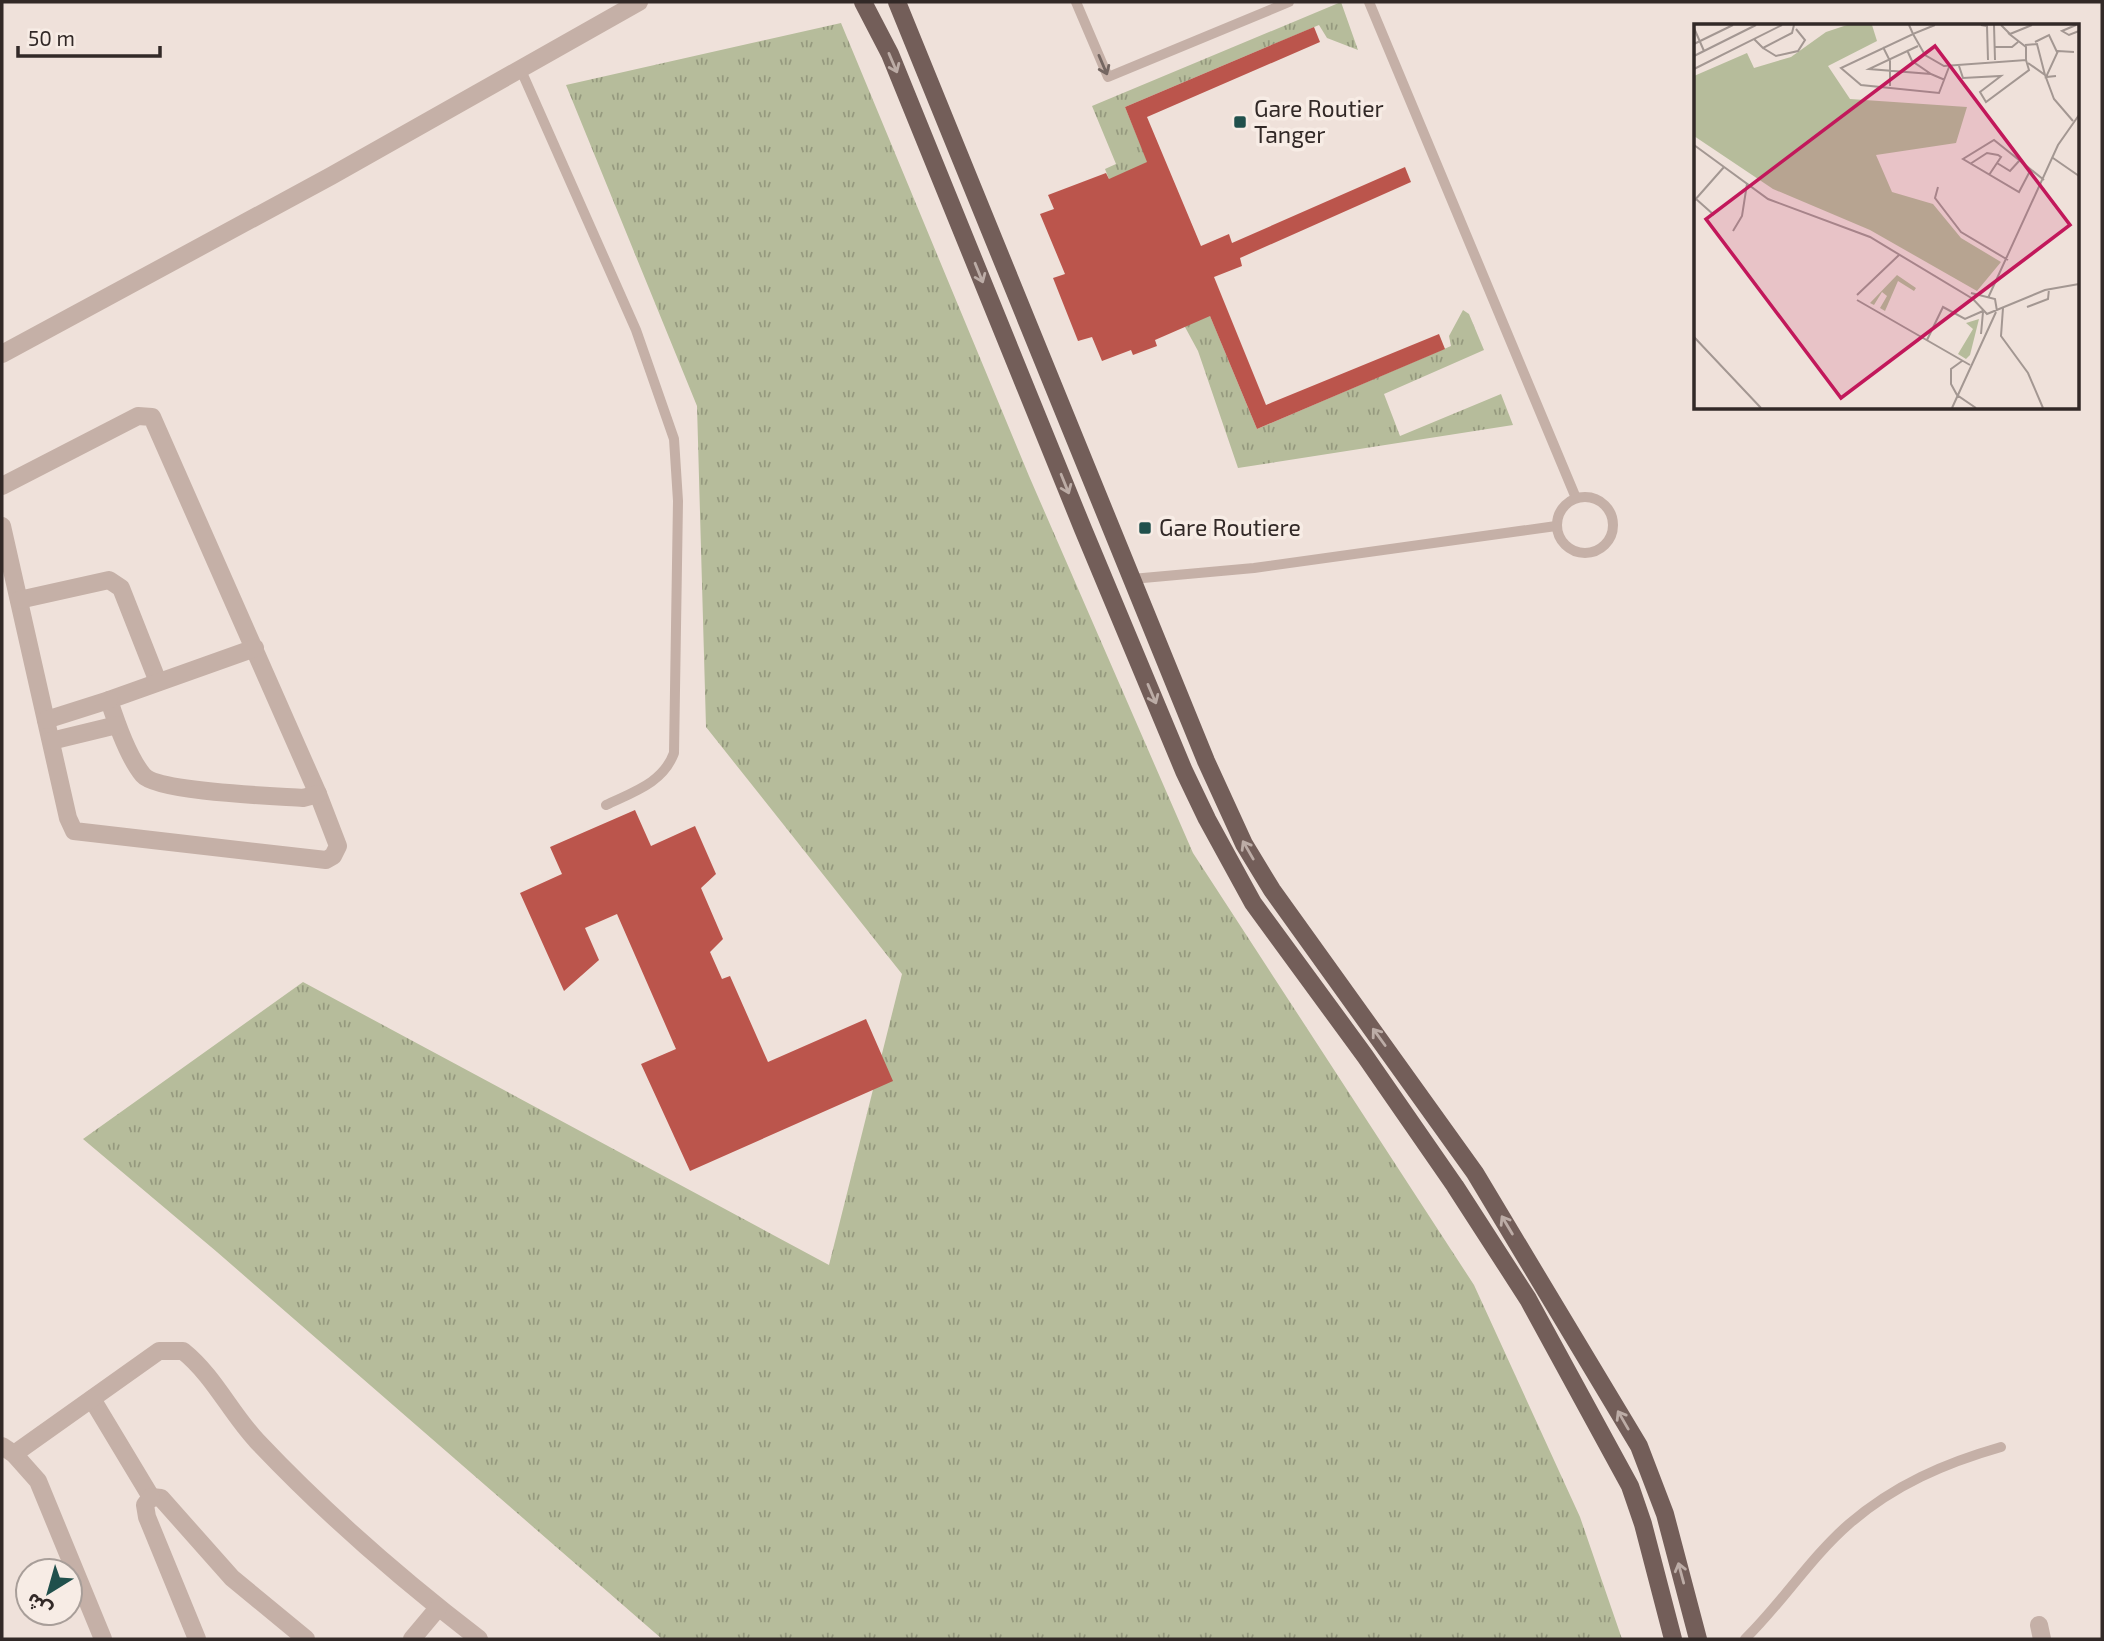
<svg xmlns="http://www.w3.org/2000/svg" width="2104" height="1641" font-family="'Exo 2','Noto Sans Arabic',sans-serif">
	<defs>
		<pattern id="grass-tufts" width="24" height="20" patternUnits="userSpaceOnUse" patternTransform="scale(1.75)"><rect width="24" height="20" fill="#b6bc9b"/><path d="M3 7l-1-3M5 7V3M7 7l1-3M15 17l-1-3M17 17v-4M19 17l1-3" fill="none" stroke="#95997e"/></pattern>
	</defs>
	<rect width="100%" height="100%" fill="#efe1da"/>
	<g fill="url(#grass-tufts)">
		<path d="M1341,2L1358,50L1327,38L1319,25L1125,107L1153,175L1109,179L1105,169L1116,164L1092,106Z"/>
		<path d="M841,23L1029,476L1193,853L1474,1285L1580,1517L1622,1639H662L217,1252L83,1139L303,982L829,1265L902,974L706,727L697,406L566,85Z"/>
		<path d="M1203,299L1257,429L1451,346L1449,336L1463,310L1469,314L1484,350L1384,394L1400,436L1501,394L1513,425L1238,468L1198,351L1185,327Z"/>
	</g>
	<g fill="#bb554c">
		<path d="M1314,27L1320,42L1147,117L1201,246L1229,234L1232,243L1405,167L1411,182L1240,258L1242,266L1214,277L1266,405L1439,334L1445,349L1257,429L1210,316L1155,340L1157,346L1133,355L1131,350L1102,361L1092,337L1078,341L1053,278L1065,274L1040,214L1054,209L1048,195L1106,173L1109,179L1147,162L1125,107Z"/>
		<path d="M635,810L651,846L695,826L716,874L701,888L723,939L710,952L722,979L730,976L768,1062L866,1019L893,1081L690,1171L641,1064L676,1049L617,914L585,928L599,960L564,991L520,893L562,874L550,847Z"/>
	</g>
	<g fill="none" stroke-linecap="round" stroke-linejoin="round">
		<g stroke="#c5b0a7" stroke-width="10">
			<path d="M1076,2L1108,77L1289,2"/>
			<path d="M1369,2L1576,498"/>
			<path d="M520,68L636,330L674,439L678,501L674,753C663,783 633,792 606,805"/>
			<circle cx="1585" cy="525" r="28"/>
			<path d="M1132,579L1254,568L1556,526"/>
			<path d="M1745,1639C1782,1603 1810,1558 1849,1524C1894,1485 1945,1463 2001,1447"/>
		</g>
		<g stroke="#c5b0a7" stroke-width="18">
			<path d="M2,486L138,416L152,417L318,794L338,846L333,856L326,860L74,831L68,818L2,526"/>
			<path d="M19,600L109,580L121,588L158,682"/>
			<path d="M255,648L109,700C116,722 128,757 143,775C157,792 275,796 303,798L318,794"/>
			<path d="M46,720L109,700"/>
			<path d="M51,741L117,725"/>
			<path d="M92,1399L151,1497"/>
			<path d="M2,1446L14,1454L38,1481L103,1639"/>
			<path d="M14,1454L159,1351H183C214,1376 230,1412 257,1441C325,1513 401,1579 479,1639"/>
			<path d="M151,1497L161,1498L232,1578L306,1639"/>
			<path d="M151,1497L145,1505L147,1517L197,1639"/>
			<path d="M2039,1625L2042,1639"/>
			<path d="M412,1639L438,1608"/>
		</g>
		<path stroke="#c5b0a7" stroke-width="18" d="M2,354L331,176L639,2"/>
		<g stroke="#735e59" stroke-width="18">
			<path d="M863,2L890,54L1083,529L1184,771L1207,819L1253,903L1365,1056L1455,1186L1528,1299L1630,1486L1643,1524L1673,1639"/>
			<path d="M897,2L1206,761L1244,844L1272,890L1475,1173L1639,1446L1665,1514L1698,1639"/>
		</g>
	</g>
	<defs><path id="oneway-shaft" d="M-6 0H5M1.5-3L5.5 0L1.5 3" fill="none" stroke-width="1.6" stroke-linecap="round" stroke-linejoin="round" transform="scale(1.75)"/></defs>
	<g stroke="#bcaca6">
		<use href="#oneway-shaft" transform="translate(893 63) rotate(67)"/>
		<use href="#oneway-shaft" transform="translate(979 273) rotate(68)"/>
		<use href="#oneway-shaft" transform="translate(1065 484) rotate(68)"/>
		<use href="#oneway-shaft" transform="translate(1152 694) rotate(67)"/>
		<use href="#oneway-shaft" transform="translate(1248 850) rotate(-120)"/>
		<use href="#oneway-shaft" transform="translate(1379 1037) rotate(-126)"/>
		<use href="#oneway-shaft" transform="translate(1507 1225) rotate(-121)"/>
		<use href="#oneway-shaft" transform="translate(1623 1420) rotate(-120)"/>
		<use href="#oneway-shaft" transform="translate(1681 1573) rotate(-105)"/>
	</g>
	<use stroke="#746661" href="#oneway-shaft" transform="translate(1103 65) rotate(67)"/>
	<g fill="#20504c" stroke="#f7ece5" stroke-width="2.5">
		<rect x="1233" y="115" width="14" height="14" rx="3.5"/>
		<rect x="1138" y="521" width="14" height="14" rx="3.5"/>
	</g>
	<g text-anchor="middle" stroke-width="7" stroke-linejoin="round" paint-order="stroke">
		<g font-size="23" fill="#322927" stroke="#f7ece5" text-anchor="start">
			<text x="1254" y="117">Gare Routier<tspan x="1254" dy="26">Tanger</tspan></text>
			<text x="1159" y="536">Gare Routiere</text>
		</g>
	</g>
	<g transform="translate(1694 24)">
		<rect width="385" height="385" fill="#efe1da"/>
		<path d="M153,1H178L183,17L134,42L156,75L273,83L262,119L182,131L198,168L239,180L267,214L307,238L283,267L176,206L79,165L0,112V52L53,29L60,44L97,33L132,8ZM203,251L222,264L220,267L204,257L191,287L186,284L193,272L188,268L180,281L176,279ZM285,295L276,331L272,335L264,330L279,305L272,299Z" fill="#b6bc9b"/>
		<path fill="none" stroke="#a39792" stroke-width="2" d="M215,1L219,10L241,1M287,1L293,2L294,36M300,1L301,36M307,1L316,10L338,1M382,1L368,7L375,11L385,7M0,4L10,27M314,9L332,23V36M60,15L69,24L98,9L100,1M341,18L355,11L363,28M0,20L39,1M331,21L343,20L351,51M224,22L175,45L237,50L251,56M189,23L196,37V62M300,23H318L324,18M69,24L82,32L104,27L111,16L102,5M213,26L218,37L237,50M0,32L62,1M334,39L351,51L360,75L379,97M255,43L245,69L167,61L147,44L219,10L231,31L250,42L332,36L335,46L292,78L286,68L307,52L269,54L265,42M0,45L88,1M362,52L352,53L364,27L380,28M0,121L74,175L176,213L279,275L293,290L351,266L385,260M359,134L385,152M303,139L316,147L325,137M276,140L293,129L304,131L307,133L295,151M336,147L325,168L269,135L300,116L350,156M244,163L241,174L267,208L314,236M2,175L20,191M0,177L30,143M39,207L48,192L53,160M277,269L301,275L303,287M163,271L205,231M294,274L364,121L385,91M163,276L276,341M333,283L354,275L355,265M309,284L307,312L334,349L349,384M287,310L289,288M0,313L67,384M233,316L249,283L271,295L289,287M268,337L257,345V360L263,371L282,384M258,384L302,288"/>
		<path fill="#c2185b" fill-opacity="0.15" stroke="#c2185b" stroke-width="3.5" d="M241,22L376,201L147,374L12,195Z"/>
		<rect width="385" height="385" fill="none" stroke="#322927" stroke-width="3.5"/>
	</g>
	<rect width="2104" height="1641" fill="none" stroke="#322927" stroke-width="7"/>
	<g transform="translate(49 1592) rotate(217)"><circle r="33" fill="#f7ece5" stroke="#a89e99" stroke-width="2"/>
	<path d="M0-5L12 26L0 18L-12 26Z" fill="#20504c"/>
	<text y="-10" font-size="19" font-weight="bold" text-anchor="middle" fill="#322927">ش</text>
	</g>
	<path d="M18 46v10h142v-10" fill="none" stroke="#322927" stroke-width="3.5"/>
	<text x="28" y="46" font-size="21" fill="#322927" stroke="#f7ece5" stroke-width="5" paint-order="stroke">50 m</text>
</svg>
